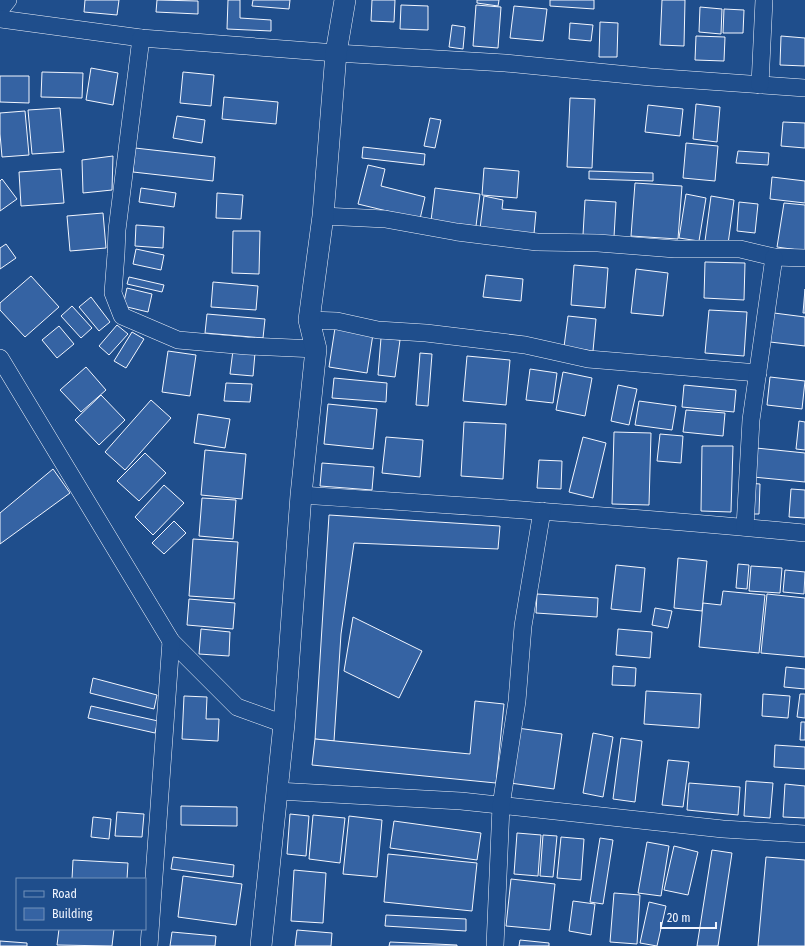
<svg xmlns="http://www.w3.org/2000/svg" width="805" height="946" font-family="'Fira Sans Condensed',sans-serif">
	<rect width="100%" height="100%" fill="#1f4e8c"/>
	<g fill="#3563a3" stroke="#f2f6ff">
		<path d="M85,0H119L117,15L84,12Z"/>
		<path d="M157,0L198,1V14L156,12Z"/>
		<path d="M228,0H240V18L271,20V31L227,29Z"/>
		<path d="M253,0H290L289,9L252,6Z"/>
		<path d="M372,0H395L394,22L371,21Z"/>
		<path d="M477,0H499L498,6L477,3Z"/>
		<path d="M550,0H594V9L550,6Z"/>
		<path d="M662,0H685L684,46L660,45Z"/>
		<path d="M401,5L428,6V30L400,29Z"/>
		<path d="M476,5L501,7L498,48L473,46Z"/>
		<path d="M514,6L547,9L543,41L510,38Z"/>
		<path d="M700,7L722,9L721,34L699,32Z"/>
		<path d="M724,9L744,10L743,33H723Z"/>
		<path d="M600,22L618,23L617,57H599Z"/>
		<path d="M570,23L593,25L591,41L569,39Z"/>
		<path d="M452,25L465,27L463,49L449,47Z"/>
		<path d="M696,36L725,37L724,61L695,60Z"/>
		<path d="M781,36L805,38V66L780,65Z"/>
		<path d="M91,68L118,73L113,105L86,100Z"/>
		<path d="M42,72L83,73L82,98L41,97Z"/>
		<path d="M183,72L214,75L211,106L180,103Z"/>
		<path d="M0,76H29V103L0,102Z"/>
		<path d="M224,97L278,102L276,124L222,119Z"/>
		<path d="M570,98L595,99L592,168L567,167Z"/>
		<path d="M696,104L720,107L717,142L693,139Z"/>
		<path d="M648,105L683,109L680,136L645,132Z"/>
		<path d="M60,108L64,152L32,154L28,110Z"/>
		<path d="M25,111L29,155L2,157L0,134V113Z"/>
		<path d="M177,116L205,120L202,143L173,138Z"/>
		<path d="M430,118L441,120L435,148L424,146Z"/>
		<path d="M783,122L805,123V148L781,146Z"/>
		<path d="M686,143L718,146L715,181L683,178Z"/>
		<path d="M363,147L425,154L424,165L362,158Z"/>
		<path d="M135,148L215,157L213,181L133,172Z"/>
		<path d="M738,151L769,153L768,165L736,163Z"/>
		<path d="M113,156L112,190L83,193L82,160Z"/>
		<path d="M368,165L385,169L381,186L425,197L420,219L358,204Z"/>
		<path d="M484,168L519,171L517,198L482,195Z"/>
		<path d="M61,169L64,203L21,206L19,172Z"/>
		<path d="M589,171L653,173V181L589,179Z"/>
		<path d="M772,177L805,181V203L770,199Z"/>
		<path d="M2,179L17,199L0,211V181Z"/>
		<path d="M635,183L682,186L678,239L631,236Z"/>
		<path d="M141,188L176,193L174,207L139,202Z"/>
		<path d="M435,188L480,194L476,226L431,221Z"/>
		<path d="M217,193L243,195L241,219L216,218Z"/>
		<path d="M686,194L706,198L699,241L679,238Z"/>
		<path d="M484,196L503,200L502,209L536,212L534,234L480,229Z"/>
		<path d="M711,196L734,200L728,244L705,241Z"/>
		<path d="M585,200L616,202L614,237L583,235Z"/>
		<path d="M739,202L758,204L755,233L737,231Z"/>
		<path d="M784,203L805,205V251L777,247Z"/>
		<path d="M103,213L106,248L70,251L67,216Z"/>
		<path d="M136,225L164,227L163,248L135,246Z"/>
		<path d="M233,231H260L259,274L232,273Z"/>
		<path d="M6,244L16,258L0,269V248Z"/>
		<path d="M136,249L164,255L161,270L133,264Z"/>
		<path d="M705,262L745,263L744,300L704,298Z"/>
		<path d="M574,265L608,268L605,308L571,305Z"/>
		<path d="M636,269L668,273L663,316L631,313Z"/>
		<path d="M486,275L523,279L521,301L483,297Z"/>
		<path d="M31,276L59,307L25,337L0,310V303Z"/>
		<path d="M129,277L164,285L162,292L127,284Z"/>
		<path d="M213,282L258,286L256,310L211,307Z"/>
		<path d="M127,288L152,294L148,312L123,306Z"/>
		<path d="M805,289V313H803Z"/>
		<path d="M91,297L110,322L99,331L79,307Z"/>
		<path d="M72,306L92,328L81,338L61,316Z"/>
		<path d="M709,310L747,312L744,356L705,353Z"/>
		<path d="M774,313L805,317V346L770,342Z"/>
		<path d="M207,314L265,319L263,338L205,333Z"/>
		<path d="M568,316L596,319L593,351L564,347Z"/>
		<path d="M117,325L128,334L109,355L99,346Z"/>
		<path d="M59,326L74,344L57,358L42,340Z"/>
		<path d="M335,328L373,334L367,373L329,367Z"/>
		<path d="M132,332L144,339L126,368L114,361Z"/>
		<path d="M381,338L400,340L395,377L378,375Z"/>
		<path d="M233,350L255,353L253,376L230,374Z"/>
		<path d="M168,351L196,355L190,396L162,392Z"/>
		<path d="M420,353L432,354L428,406L416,405Z"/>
		<path d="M467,356L510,360L506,405L463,401Z"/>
		<path d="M86,367L106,390L81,412L60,390Z"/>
		<path d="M530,369L557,373L553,403L526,400Z"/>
		<path d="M563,372L592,378L585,416L556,410Z"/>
		<path d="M770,377L805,381L802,409L767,405Z"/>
		<path d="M334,378L387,383L386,402L332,398Z"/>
		<path d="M226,383L252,384L250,402L224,401Z"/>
		<path d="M618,385L637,389L629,425L611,421Z"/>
		<path d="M684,385L736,390L734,412L682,407Z"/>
		<path d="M101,395L125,420L99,445L75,420Z"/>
		<path d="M151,400L171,418L125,470L105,452Z"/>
		<path d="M639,401L676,406L672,430L635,425Z"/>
		<path d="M328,404L377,409L373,449L324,444Z"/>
		<path d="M686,410L725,413L723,436L683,432Z"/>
		<path d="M198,414L230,419L225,448L194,443Z"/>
		<path d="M799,421L805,422V450L796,449Z"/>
		<path d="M464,422L506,424L503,479L461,476Z"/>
		<path d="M614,432L651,433L649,505L612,504Z"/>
		<path d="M660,434L683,436L681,463L657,461Z"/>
		<path d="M386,437L423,440L420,477L382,473Z"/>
		<path d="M583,437L606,443L593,498L569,492Z"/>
		<path d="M702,446H733L731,512L701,511Z"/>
		<path d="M756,448L805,453V482L753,477Z"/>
		<path d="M205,450L246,454L242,499L201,495Z"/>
		<path d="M145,453L166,473L139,501L117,481Z"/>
		<path d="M539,460L562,461L561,489L537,488Z"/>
		<path d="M322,463L374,467L372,490L320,486Z"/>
		<path d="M53,469L70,493L0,544V513Z"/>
		<path d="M748,483L760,484L759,514H748Z"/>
		<path d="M164,485L184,503L153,535L135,517Z"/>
		<path d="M791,489L805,490V518L789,517Z"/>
		<path d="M202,498L236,500L233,539L199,536Z"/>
		<path d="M329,515L500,526L498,549L354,543L341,634L334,741L315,739Z"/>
		<path d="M174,521L186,533L164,554L152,543Z"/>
		<path d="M193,539L238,542L234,599L189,596Z"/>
		<path d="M678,558L707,561L702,611L674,608Z"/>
		<path d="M738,564L749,565L747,589L736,588Z"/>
		<path d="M616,565L645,568L641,612L611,609Z"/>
		<path d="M751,566L782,568L780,593L749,591Z"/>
		<path d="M785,570L805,572L804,594L783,592Z"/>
		<path d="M723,591L765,595L759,653L699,647L703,603L721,605Z"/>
		<path d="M537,594L598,598L597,617L536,613Z"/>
		<path d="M767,594L805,598V657L761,653Z"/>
		<path d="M189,599L235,603L233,629L187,625Z"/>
		<path d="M655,608L672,611L668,628L652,625Z"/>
		<path d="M353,617L422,651L399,698L344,671Z"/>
		<path d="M201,629L230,632L229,656L199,654Z"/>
		<path d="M618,629L652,632L650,658L616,655Z"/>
		<path d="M613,666L636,668L635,686L612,685Z"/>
		<path d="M786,667L805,669V689L784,687Z"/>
		<path d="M93,678L157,695L154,709L90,693Z"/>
		<path d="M646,691L701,694L699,728L644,724Z"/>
		<path d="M763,694L790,696L788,718L762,716Z"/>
		<path d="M800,694H805V718L797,717Z"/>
		<path d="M184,696L207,697L206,719H219L218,741L182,739Z"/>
		<path d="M475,701L504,704L496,783L312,765L315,739L470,754Z"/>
		<path d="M91,706L158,721L155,733L88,718Z"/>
		<path d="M801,722H805V740H800Z"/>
		<path d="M517,728L562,734L554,789L510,783Z"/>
		<path d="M593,733L613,737L603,797L583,793Z"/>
		<path d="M621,738L642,741L635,802L613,799Z"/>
		<path d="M775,745L805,747V769L774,767Z"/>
		<path d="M668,760L689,762L683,807L662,805Z"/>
		<path d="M746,781L773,783L770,818L744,816Z"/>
		<path d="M689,783L740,787L738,815L687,810Z"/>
		<path d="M785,784L805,786V818L783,817Z"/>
		<path d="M181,806L237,807V826L181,825Z"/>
		<path d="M117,812L144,814L142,837L115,836Z"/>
		<path d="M290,814L309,816L306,856L287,854Z"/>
		<path d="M313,815L345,818L340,863L309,859Z"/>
		<path d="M349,816L382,820L377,877L343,874Z"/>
		<path d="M93,817L111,819L109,839L91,837Z"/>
		<path d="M394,821L481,833L477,860L390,848Z"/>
		<path d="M517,833L541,835L538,876L514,874Z"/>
		<path d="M543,835L557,836L553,877L540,876Z"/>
		<path d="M561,837L584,839L581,880L557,878Z"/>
		<path d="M600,838L613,840L603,904L590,902Z"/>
		<path d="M647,842L669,846L661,896L638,893Z"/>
		<path d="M674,846L698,852L688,895L664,890Z"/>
		<path d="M712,850L732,853L718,946H697Z"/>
		<path d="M388,854L477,863L472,911L384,902Z"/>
		<path d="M173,857L234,865L233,877L171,869Z"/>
		<path d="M766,857L805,860V946H758Z"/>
		<path d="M73,860L128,863L127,879H72Z"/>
		<path d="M294,870L326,873L323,923L291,921Z"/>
		<path d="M183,876L242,884L236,925L178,917Z"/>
		<path d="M511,879L555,884L550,930L506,926Z"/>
		<path d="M614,893L640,895L637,944L610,942Z"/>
		<path d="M573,901L595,904L591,935L569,931Z"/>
		<path d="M649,902L666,906L657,946L640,943Z"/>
		<path d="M386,915L466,919V931L385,926Z"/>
		<path d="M59,929H114L112,946L57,945Z"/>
		<path d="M297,930L332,933L331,946H295Z"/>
		<path d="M172,932L216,936L215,946H170Z"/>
		<path d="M520,940L549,943V946H519Z"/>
		<path d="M0,941L27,943V946H0Z"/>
		<path d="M390,942L457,945V946H389Z"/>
	</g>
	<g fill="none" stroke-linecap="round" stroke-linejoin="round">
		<g stroke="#f2f6ff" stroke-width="18">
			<g id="minor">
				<path d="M0,10L8,0"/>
				<path d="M0,19L141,38L336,53L505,63L650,77L805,88"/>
				<path d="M141,38L117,230L116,254L113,293L122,316L178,340L247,346L316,349"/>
				<path d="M760,85L764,0"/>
				<path d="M323,216L385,219L457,232L537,242L598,243L675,249H740L774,257L805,258"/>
				<path d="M309,320L337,321L378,330L426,333L525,345L588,359L758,373"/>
				<path d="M0,358L171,641L237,707L284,724"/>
				<path d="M301,495C469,506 637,517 805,533"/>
				<path d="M745,527L751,420L774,257"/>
				<path d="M277,791L461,801L723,829L805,834"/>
				<path d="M149,946L171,641"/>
				<path d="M495,946L501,806L517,701L523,626L542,511"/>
			</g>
		</g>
		<g stroke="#f2f6ff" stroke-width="22">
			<path id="tertiary" d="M261,946L284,724L301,495L316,349L309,320L323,216L336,53L345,0"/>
		</g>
		<use href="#minor" stroke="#1f4e8c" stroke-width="17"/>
		<use href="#tertiary" stroke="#1f4e8c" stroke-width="21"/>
	</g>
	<rect x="16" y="878" width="130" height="52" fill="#1f4e8c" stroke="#7391ba"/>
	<rect x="24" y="891" width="20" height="6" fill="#1f4e8c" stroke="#7391ba"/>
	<text x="52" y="898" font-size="12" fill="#f2f6ff">Road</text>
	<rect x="24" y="908" width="20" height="12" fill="#3563a3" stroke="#7391ba"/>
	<text x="52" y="918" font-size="12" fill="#f2f6ff">Building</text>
	<path d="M661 922v6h55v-6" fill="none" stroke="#f2f6ff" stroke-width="2"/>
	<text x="667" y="922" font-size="12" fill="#f2f6ff" stroke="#1f4e8c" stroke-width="3" paint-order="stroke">20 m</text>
</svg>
